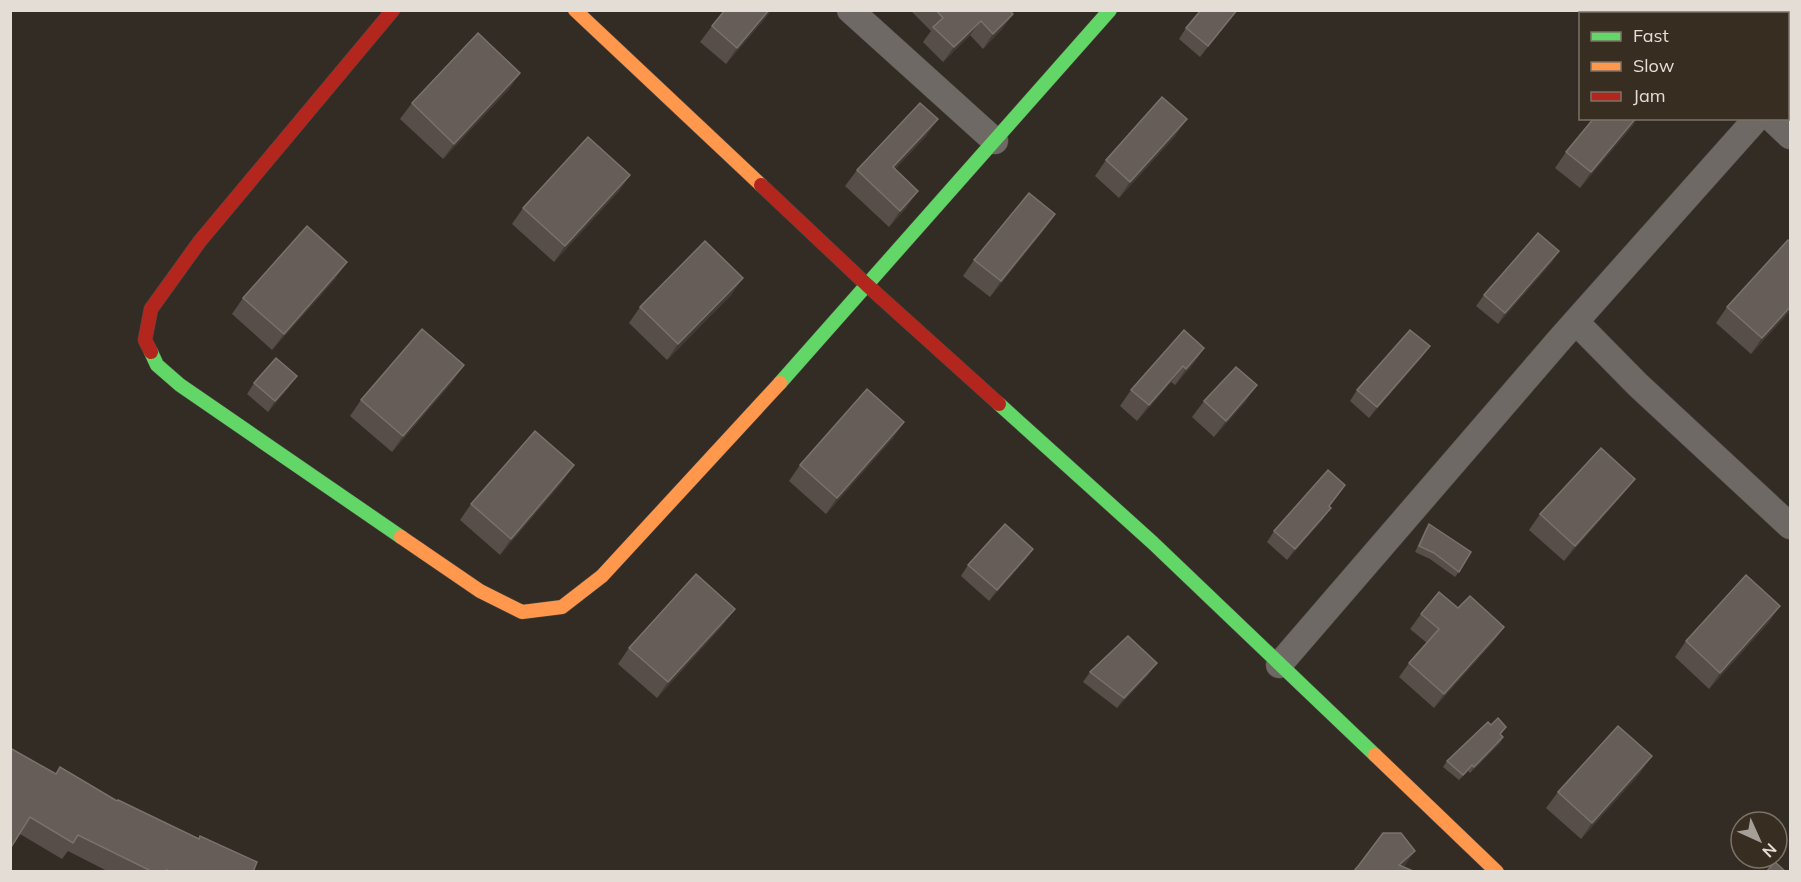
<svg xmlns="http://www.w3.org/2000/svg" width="1801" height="882" font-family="Mulish,sans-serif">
	<rect width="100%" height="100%" fill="#322c25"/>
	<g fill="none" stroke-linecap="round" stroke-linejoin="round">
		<g stroke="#4d4942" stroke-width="27">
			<g id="street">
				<path d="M850,10L995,141"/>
				<path d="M1649,10L1652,14"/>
				<path d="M1714,14L1717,10"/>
				<path d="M1771,118L1790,136"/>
				<path d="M1576,322L1638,385L1790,526"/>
				<path d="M1279,665L1561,338L1757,118"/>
			</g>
		</g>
		<g stroke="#4d4942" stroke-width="15">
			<g id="fast">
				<path d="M151,352L157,365L180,385L401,537"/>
				<path d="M780,383L1110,10"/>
				<path d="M999,404L1153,543L1375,755"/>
			</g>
		</g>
		<g stroke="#4d4942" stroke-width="15">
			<g id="slow">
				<path d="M575,10L761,185"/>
				<path d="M401,537L480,591L522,612L562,607L602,576L780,383"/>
				<path d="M1375,755L1497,872"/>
			</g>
		</g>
		<g stroke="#4d4942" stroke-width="15">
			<g id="jam">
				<path d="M761,185L867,285L999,404"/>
				<path d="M151,352L145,340L151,309L200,241L393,10"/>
			</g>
		</g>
		<use href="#street" stroke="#6e6964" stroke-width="26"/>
		<use href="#fast" stroke="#63d668" stroke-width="14"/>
		<use href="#slow" stroke="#ff974d" stroke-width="14"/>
		<use href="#jam" stroke="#b3261e" stroke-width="14"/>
	</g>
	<g fill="#574e4a">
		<path d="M772,10L726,64L700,42L712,26Z"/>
		<path d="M910,10H1009L1013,14L1002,29L983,49L970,35L943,62L923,42L931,31Z"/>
		<path d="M1238,10L1200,57L1179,39L1186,28Z"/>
		<path d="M520,73L509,89L443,159L400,119L412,103Z"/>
		<path d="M1634,124L1580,188L1555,168L1566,152Z"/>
		<path d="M927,135L895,169L907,207L889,227L845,186L857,170Z"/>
		<path d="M1176,135L1119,198L1095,176L1106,160Z"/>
		<path d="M630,175L619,191L554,262L512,224L523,208Z"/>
		<path d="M1055,214L1044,230L990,297L963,276L974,260Z"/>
		<path d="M1791,242V310L1751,354L1716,323L1727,307Z"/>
		<path d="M1559,251L1552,262L1498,324L1476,306L1484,295Z"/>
		<path d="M336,278L272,350L232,314L243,298Z"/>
		<path d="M732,294L667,360L629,323L640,307Z"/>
		<path d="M1430,346L1422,357L1369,418L1350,401L1357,390Z"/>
		<path d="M1204,348L1193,364L1175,385L1171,382L1137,421L1120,406L1131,390Z"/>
		<path d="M453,381L392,452L350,416L361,400Z"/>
		<path d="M254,383L289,387L268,412L247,394Z"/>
		<path d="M1204,401H1246L1214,437L1192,417Z"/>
		<path d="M904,422L893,438L826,514L789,481L800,465Z"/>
		<path d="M1635,479L1623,494L1564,561L1529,530L1540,514Z"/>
		<path d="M563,481L500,555L460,520L471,504Z"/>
		<path d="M1329,506L1323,519L1287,560L1267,542L1274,531Z"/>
		<path d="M1429,524L1459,572L1455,577L1430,559L1415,552L1425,530Z"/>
		<path d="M1033,549L1026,559L989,601L961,576L968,565Z"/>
		<path d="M1780,606L1769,622L1709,689L1675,657L1686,641Z"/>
		<path d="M1458,608L1504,627L1493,642L1434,708L1399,677L1409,663L1427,643L1410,629L1421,614Z"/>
		<path d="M723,625L657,698L618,664L629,648Z"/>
		<path d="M1090,672L1149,674L1117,708L1083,682Z"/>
		<path d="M1503,737L1500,743L1470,773L1468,771L1459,780L1443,767L1447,761Z"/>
		<path d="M60,767L117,801L198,839L200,836L253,872H109L68,851L62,859L20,834Z"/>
		<path d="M1641,772L1581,839L1546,808L1558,792Z"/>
	</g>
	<g fill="#423a35">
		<path d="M769,10H772L726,64L737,48Z"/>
		<path d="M1237,10H1238L1200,57L1208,46Z"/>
		<path d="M1013,14L1002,29L983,49L993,34Z"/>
		<path d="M981,21L970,35L943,62L954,47Z"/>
		<path d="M520,73L509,89L443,159L454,144Z"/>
		<path d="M1636,118H1638L1634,124L1580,188L1591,172Z"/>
		<path d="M938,119L927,135L882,183L893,167Z"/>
		<path d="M1187,119L1176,135L1119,198L1130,182Z"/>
		<path d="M630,175L619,191L554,262L565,246Z"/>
		<path d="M918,191L907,207L889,227L900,211Z"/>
		<path d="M1055,214L1044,230L990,297L1001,281Z"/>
		<path d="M1559,251L1552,262L1498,324L1505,313Z"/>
		<path d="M347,262L336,278L272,350L284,334Z"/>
		<path d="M743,278L732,294L667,360L678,344Z"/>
		<path d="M1791,306V310L1751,354L1762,338Z"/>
		<path d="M1430,346L1422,357L1369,418L1377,407Z"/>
		<path d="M1204,348L1193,364L1175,385L1186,369Z"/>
		<path d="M464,365L453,381L392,452L403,436Z"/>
		<path d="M1183,366L1171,382L1137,421L1149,405Z"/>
		<path d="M297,376L289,387L268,412L275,401Z"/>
		<path d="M1257,385L1246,401L1214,437L1226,421Z"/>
		<path d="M904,422L893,438L826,514L837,498Z"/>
		<path d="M574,465L563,481L500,555L511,539Z"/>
		<path d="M1635,479L1623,494L1564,561L1575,546Z"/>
		<path d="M1331,508L1323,519L1287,560L1295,549Z"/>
		<path d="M1033,549L1026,559L989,601L997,590Z"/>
		<path d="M1780,606L1769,622L1709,689L1720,673Z"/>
		<path d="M735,609L723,625L657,698L668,682Z"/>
		<path d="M1504,627L1493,642L1434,708L1444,694Z"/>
		<path d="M1157,663L1149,674L1117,708L1124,698Z"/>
		<path d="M1503,737L1500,743L1470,773L1474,767Z"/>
		<path d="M1652,756L1641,772L1581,839L1592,823Z"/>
		<path d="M1415,851L1404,867L1399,865Z"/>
	</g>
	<g fill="#665d58" stroke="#7a716c" stroke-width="1.5">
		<path d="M725,10H769L737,48L712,26Z"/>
		<path d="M936,10H1009L1013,14L993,34L981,21L954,47L933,27L943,18Z"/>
		<path d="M1201,10H1237L1208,46L1186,28Z"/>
		<path d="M478,33L520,73L454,144L412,103Z"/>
		<path d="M1162,97L1187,119L1130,182L1106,160Z"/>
		<path d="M920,103L938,119L893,167L918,191L900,211L857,170Z"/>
		<path d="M1594,118H1636L1591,172L1566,152Z"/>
		<path d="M588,137L630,175L565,246L523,208Z"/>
		<path d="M1029,193L1055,214L1001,281L974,260Z"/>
		<path d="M307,226L347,262L284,334L243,298Z"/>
		<path d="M1538,233L1559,251L1505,313L1484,295Z"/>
		<path d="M1788,240L1791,242V306L1762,338L1727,307Z"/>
		<path d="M705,241L743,278L678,344L640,307Z"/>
		<path d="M422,329L464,365L403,436L361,400Z"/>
		<path d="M1184,330L1204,348L1186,369L1183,366L1149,405L1131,390Z"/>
		<path d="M1410,330L1430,346L1377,407L1357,390Z"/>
		<path d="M276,358L297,376L275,401L254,383Z"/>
		<path d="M1236,367L1257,385L1226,421L1204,401Z"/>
		<path d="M867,389L904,422L837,498L800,465Z"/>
		<path d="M535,431L574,465L511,539L471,504Z"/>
		<path d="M1601,448L1635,479L1575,546L1540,514Z"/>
		<path d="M1328,470L1345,485L1329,506L1331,508L1295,549L1274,531Z"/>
		<path d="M1005,524L1033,549L997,590L968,565Z"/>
		<path d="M1429,524L1471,552L1459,572L1434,553L1419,546Z"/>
		<path d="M696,574L735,609L668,682L629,648Z"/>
		<path d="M1746,575L1780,606L1720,673L1686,641Z"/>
		<path d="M1439,592L1458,608L1470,596L1504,627L1444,694L1409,663L1439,629L1421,614Z"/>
		<path d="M1128,636L1157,663L1124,698L1090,672Z"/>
		<path d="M1498,718L1506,727L1500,734L1503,737L1474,767L1472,765L1463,775L1447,761L1488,722L1491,725Z"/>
		<path d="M1618,726L1652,756L1592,823L1558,792Z"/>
		<path d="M10,748L56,774L60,767L117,801L118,800L199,839L200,836L257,862L253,872H170L167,870V872H153L78,835L73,843L30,817L10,849Z"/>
		<path d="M1383,833H1401L1415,851L1399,865L1413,871L1412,872H1353L1359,865Z"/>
		<path d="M1775,862L1786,872H1766Z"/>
	</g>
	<rect width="1801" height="882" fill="none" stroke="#e4ddd5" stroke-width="24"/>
	<rect x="1579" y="12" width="210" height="108" fill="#372d20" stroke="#7c7368" stroke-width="1.5"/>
	<rect x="1591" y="32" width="30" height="9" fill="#63d668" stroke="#7c7368" stroke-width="1.5"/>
	<text x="1633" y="42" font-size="18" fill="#e4ddd5">Fast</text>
	<rect x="1591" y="62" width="30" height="9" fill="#ff974d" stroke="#7c7368" stroke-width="1.5"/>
	<text x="1633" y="72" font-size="18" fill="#e4ddd5">Slow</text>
	<rect x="1591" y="92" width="30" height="9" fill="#b3261e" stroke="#7c7368" stroke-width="1.5"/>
	<text x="1633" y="102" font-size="18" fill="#e4ddd5">Jam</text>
	<g transform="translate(1759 840) rotate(135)"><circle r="28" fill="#372d20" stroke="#7c7368" stroke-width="1.5"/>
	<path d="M0-4.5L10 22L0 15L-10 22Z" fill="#a69f97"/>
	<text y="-9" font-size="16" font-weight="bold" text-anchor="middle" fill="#e4ddd5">N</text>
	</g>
</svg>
